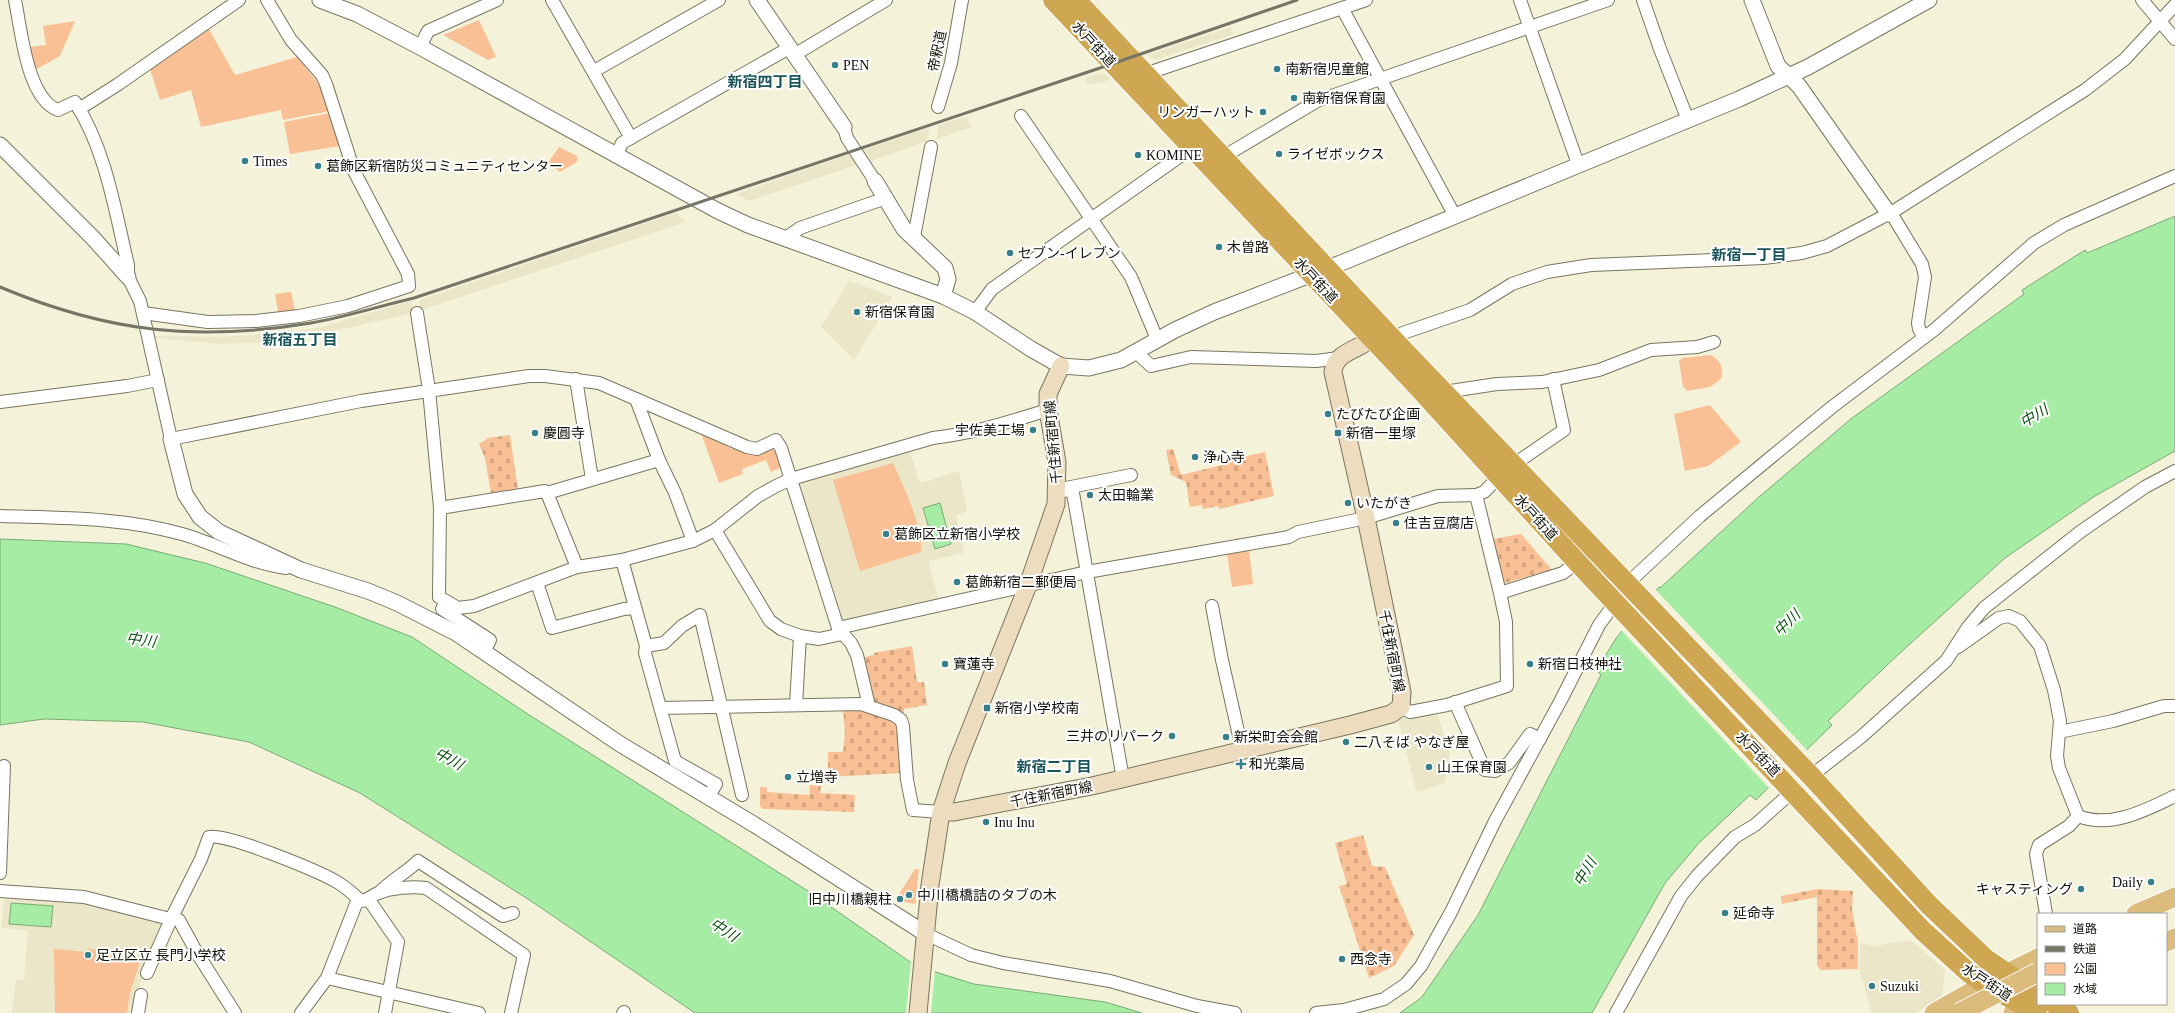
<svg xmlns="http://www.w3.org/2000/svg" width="2175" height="1013" font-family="'Times New Roman','Noto Sans JP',serif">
	<defs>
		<pattern id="cemetery-stones" width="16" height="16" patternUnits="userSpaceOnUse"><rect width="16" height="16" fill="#f8c094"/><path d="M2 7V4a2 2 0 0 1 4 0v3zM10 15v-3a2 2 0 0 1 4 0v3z" fill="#d4a47e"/></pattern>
	</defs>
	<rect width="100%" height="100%" fill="#f5f2da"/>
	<g fill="#eae6c7">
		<path d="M1231,27L1234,34L1155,60L1147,55Z"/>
		<path d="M1102,73L1111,79L1101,83L1088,84L1085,78Z"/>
		<path d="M967,117L971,127L937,139L938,125Z"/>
		<path d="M929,128L927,141L872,161L863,150Z"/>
		<path d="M851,154L856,165L749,201L736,194Z"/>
		<path d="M676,213L686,222L421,310L419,300Z"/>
		<path d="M849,281L893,297L854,360L821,327Z"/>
		<path d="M412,301L413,313L317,335L265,342L221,344L155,338V336L222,337L263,334L317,328Z"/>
		<path d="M909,449L920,483L959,471L967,512L956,515L964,553L928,561L939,600L846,620L840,618L796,487L799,482Z"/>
		<path d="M1436,711L1450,752L1445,782L1417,793L1398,720Z"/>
		<path d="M4,897L82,901L162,923L163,927L134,999V1013H12L16,979L24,980L28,931L1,928Z"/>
		<path d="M1906,940L1913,942L1945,970L1942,997L1916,1013H1872L1859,969L1860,943L1876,946Z"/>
	</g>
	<g fill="url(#cemetery-stones)">
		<path d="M510,435L518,490L491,494L485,458L479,444L488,438Z"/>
		<path d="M1173,449L1181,475L1226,464L1225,461L1265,452L1274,496L1219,509V506L1203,509L1202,505L1190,507L1186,482L1171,475L1166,450Z"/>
		<path d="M1521,534L1552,570L1505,583L1502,581L1493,539Z"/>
		<path d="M912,646L917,682H924L927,705L904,709V716L872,703L862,658L874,655V653Z"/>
		<path d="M856,708L891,720L899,725L902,773L828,777V752H843L845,733L843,709Z"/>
		<path d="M810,785L821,786L820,793L855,795L854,812L763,809L760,806V787H767V792L809,795Z"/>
		<path d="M1363,835L1372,866L1385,867L1414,935L1394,966L1369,978L1339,886L1347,884L1335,843Z"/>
		<path d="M1818,889L1853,891L1852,909L1858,943V969L1820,970L1817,965V897L1782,904L1781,896Z"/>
	</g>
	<g fill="#f8c094">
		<path d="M479,20L496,57L488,60L443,35Z"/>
		<path d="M75,21L60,56L35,70L29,47L46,45L43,26Z"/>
		<path d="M207,26L235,75L297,57L322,88L330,111L283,120L281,110L201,127L191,90L160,100L149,66Z"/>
		<path d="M330,113L340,146L290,154L284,122Z"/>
		<path d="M559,147L577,156V162L560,172L548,163Z"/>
		<path d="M291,292L295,311L278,313L275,294Z"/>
		<path d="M1711,355C1721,361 1724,368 1721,379L1710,387L1687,391L1683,387L1679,361L1682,358Z"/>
		<path d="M1710,405L1741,442L1708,466L1685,471L1674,414Z"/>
		<path d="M701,433L730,448L757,455L770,449L777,451L782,467L771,472L766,460L742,469L743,474L719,483Z"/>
		<path d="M893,463C903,486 924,528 921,552L860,571L833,480Z"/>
		<path d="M1249,550L1253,584L1232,587L1227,553Z"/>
		<path d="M915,869H919L915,904L898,901V896Z"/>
		<path d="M88,948L140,962L130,993L127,1013H55L54,949L87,952Z"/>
	</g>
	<g fill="#a7eca4" stroke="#7aaa75">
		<path d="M2175,216V451L2095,496L2005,558L1900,653L1828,721L1832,725L1756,800L1750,795L1699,843L1665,883L1592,1013H1400L1422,997L1478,915L1601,675L1596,670L1617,637L1659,587L1660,588L1759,497L1852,418L2024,294L2022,290L2085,250L2087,253Z"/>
		<path d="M940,503L951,544L935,549L923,508Z"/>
		<path d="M0,539L126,544L205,563L335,607L412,637L523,711L808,891L916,966L974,984L1105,1002L1142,1013H695L531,901L360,793L249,742L143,722L44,719L0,725Z"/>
		<path d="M11,903L53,906L51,927L9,924Z"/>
	</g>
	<g fill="#f5f2da">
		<path d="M1655,589L1808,751L1770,789L1621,630Z"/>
		<path d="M911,961L935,970L931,1013H906Z"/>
	</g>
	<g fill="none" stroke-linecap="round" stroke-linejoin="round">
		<g stroke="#787560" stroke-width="14">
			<g id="minor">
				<path d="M15,0C21,29 27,99 58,110L75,102C106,150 115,211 128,265V277L140,301L171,439L361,401L529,376H545L599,383L747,447L757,449L776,440L781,448L838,628L851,643L857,655L869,706"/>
				<path d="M552,0L631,138"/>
				<path d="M1520,0L1578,164"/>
				<path d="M1643,0L1660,49L1688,120"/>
				<path d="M2142,0L2175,39"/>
				<path d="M1342,8L1455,216"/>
				<path d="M420,47L428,31L497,0"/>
				<path d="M794,55L886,0"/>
				<path d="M594,71L719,0"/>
				<path d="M1142,77L1145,74L1366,0"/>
				<path d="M938,107L951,63L962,0"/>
				<path d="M79,109L117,85L239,0"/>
				<path d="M1021,116L1131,277L1157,339"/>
				<path d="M844,127L847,138L875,181"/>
				<path d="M616,156L622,143L789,48"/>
				<path d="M1223,157L1317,101L1608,0"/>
				<path d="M1891,213L1922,264L1925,277L1918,323L1919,329L1924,337"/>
				<path d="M914,237L931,147"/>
				<path d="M786,238L800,228L886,198"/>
				<path d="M975,312L992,289L1193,147"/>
				<path d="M143,313L208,322L256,321L299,316L348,306L409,286L408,274L354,171L326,84L322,75L291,40L267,0"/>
				<path d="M417,313L429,390L440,508L439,597L458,608L474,606L577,567L622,560L693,541L715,530L758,496L776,486L791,479L933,438C976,433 1008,422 1048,410"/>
				<path d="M1393,339L1403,333L1470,310L1512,284L1547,272L1591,265L1764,258L1802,253L1827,246L1894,211L2085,90L2125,59L2175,5"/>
				<path d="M1136,352L1151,366L1191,357L1316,361L1339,358"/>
				<path d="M576,379L592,479"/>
				<path d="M1444,392L1497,384L1542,382L1599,370L1651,350L1697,347L1714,342"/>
				<path d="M636,399L659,460L675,493L693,541"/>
				<path d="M0,402L127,386L158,380"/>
				<path d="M1513,465L1564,430L1553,379"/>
				<path d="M1500,476L1484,492L1476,495L1500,593"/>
				<path d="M1061,489L1131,475"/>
				<path d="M1058,490L1070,491L1073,493L1123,779"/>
				<path d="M547,493L577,567"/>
				<path d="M440,508L545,491L547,493L659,460"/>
				<path d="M0,516C61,518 122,517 182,534C215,543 251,564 286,568"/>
				<path d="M715,530L770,621L781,629L800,636"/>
				<path d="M622,560L646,646L645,653L675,761L716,784L709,796"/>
				<path d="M537,583L552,628L624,609L635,608"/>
				<path d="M1628,583L1700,516L1764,463L1832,407L1934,330L2034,243L2064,225L2175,176"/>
				<path d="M446,601L442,609L490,640L484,652"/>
				<path d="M1212,606L1222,660L1242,749"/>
				<path d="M838,628L1087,572L1289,537L1298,532L1366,518L1438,496L1476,495"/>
				<path d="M646,646L664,643L682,626L700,615L742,795"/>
				<path d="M1958,647L1999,618L2009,616L2020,621L2040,646L2054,690L2060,721L2057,756L2059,768L2078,816L2069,826L2039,845L2036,854L2046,914"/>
				<path d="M1455,702L1485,770L1495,771L1509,763L1530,734L1540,739"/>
				<path d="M796,705L800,636L819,639L842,634"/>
				<path d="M1401,707L1410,712L1447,705L1507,686L1506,622L1500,593L1563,573L1577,562"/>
				<path d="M661,708L861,704L894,715L901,720L903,726L907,780L913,810L941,812"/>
				<path d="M2059,732L2113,721L2164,706H2175"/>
				<path d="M1811,776L1861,737L1946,661L1968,627L1984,608L2080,532L2145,487L2175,471"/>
				<path d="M2078,816C2111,829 2146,810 2175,796"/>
				<path d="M0,873L4,766"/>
				<path d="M0,891L84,897L170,919"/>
				<path d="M379,893C391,880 406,873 418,861L503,916L513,913"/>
				<path d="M369,900L398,942L385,1013"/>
				<path d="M926,934L971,955L1003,963L1110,981L1197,1006L1235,1013"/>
				<path d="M147,973L172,917"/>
				<path d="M327,978L479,1013"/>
				<path d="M138,1013L141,995"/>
				<path d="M235,1013L197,953L179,920L172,917L201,859L209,837C225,832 320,872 337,882C346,887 354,895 361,901C369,900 371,896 378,893C392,888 411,886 426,888L524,955L511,1013"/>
				<path d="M301,1013L327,978L358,899"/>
				<path d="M623,1013L624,1012"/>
				<path d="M1316,1013L1344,1010L1384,999L1406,984L1421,966L1451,912L1495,821L1561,700L1599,625L1615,603"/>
				<path d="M1616,1013L1681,896L1697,876L1735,837L1755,825L1793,791"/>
			</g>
		</g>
		<g stroke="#787560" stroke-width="17">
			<g id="tertiary">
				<path d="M320,0L357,14L420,47L718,211L748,225L943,296L975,312L1031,349L1061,366L1089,368L1121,360L1175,330L1214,312L1341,263L1739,99L1808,67L1929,0"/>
				<path d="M757,0L844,127"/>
				<path d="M1752,0L1778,66L1799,86L1889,214"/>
				<path d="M0,145L93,238L128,277"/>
				<path d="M875,181L904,229L945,268L948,279L943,296"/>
				<path d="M171,439L185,494L200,517L219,532L301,570L368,591L397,603L456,633L620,744L755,825L926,934"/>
			</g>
		</g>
		<g stroke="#787560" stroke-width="19">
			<g id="secondary">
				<path d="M941,812H954L1092,786L1350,725L1391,714L1401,707L1402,692L1366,518L1333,372C1335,352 1358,350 1371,339"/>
				<path d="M918,1013L930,885L941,812L957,763L1028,585L1056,504L1057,462L1048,410V394L1061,366"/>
			</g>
		</g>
		<g stroke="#fff" stroke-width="21">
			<g id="primary">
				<path d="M2136,914L2175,897"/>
				<path d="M2166,942L2175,938"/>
				<path d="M1934,1013L1985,984L2038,958"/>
				<path d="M2013,1013L2038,1001"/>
			</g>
		</g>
		<g stroke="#fff" stroke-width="22">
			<g id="trunk">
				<path d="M1053,0L1415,384L1577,562L1923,931L1968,972L1985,984L2037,1013"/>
				<path d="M1076,0L1393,339L1811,776L1929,905L1986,959L2038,994"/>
				<path d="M2054,1004L2069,1013"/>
			</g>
		</g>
		<use href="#minor" stroke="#fff" stroke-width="12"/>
		<use href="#tertiary" stroke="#fff" stroke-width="15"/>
		<use href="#secondary" stroke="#edddbe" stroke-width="17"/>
		<use href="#primary" stroke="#dbbc7d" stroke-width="19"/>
		<use href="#trunk" stroke="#cfa652" stroke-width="20"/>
		<path stroke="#777566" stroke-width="3" d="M0,287C107,332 196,342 311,323C345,317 380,306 414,298L1103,67L1297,0"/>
		<g stroke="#fff" stroke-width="21" stroke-linecap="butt">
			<path id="primary-bridge" d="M1959,1013L2038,972"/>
		</g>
		<use href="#primary-bridge" stroke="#dbbc7d" stroke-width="19"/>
	</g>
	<g fill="#377f88" stroke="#fff" stroke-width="1.5">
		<circle cx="835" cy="65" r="4"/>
		<circle cx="1277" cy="69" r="4"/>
		<circle cx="1294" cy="98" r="4"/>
		<circle cx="1263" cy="112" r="4"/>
		<circle cx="1279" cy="154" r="4"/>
		<circle cx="1138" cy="155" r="4"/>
		<circle cx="245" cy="161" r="4"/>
		<circle cx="318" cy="166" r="4"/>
		<circle cx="1219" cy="247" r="4"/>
		<circle cx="1010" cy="253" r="4"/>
		<circle cx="857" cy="312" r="4"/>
		<circle cx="1328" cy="414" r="4"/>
		<circle cx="1033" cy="430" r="4"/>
		<circle cx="535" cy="433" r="4"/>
		<rect x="1334" y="429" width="8" height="8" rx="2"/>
		<circle cx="1195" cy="457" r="4"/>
		<circle cx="1090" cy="495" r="4"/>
		<circle cx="1348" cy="503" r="4"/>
		<circle cx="1396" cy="523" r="4"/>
		<circle cx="886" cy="534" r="4"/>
		<circle cx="957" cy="582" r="4"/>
		<circle cx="945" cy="664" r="4"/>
		<circle cx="1530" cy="664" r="4"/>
		<rect x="983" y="704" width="8" height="8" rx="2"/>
		<circle cx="1172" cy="736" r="4"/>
		<circle cx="1226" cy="737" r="4"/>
		<circle cx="1346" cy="742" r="4"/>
		<path d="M1239 758h4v4h4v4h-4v4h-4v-4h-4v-4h4z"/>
		<circle cx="1429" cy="767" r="4"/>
		<circle cx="788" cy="777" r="4"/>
		<circle cx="986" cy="822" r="4"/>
		<circle cx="2151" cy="882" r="4"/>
		<circle cx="2081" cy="889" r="4"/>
		<circle cx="909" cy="895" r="4"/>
		<circle cx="900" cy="899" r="4"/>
		<circle cx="1725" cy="913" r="4"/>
		<circle cx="88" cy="955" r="4"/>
		<circle cx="1342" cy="959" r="4"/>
		<circle cx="1872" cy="986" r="4"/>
	</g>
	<g text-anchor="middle" stroke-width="4" stroke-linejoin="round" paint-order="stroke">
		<g font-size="14" fill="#111008" stroke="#fff">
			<text transform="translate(1094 44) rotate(47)" y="5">水戸街道</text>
			<text transform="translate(937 51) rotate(-78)" y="5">帝釈道</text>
			<text transform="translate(1316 280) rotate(47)" y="5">水戸街道</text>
			<text transform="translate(1053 442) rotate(-95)" y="5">千住新宿町線</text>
			<text transform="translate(1536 517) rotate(48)" y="5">水戸街道</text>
			<text transform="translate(1392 651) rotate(79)" y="5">千住新宿町線</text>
			<text transform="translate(1758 754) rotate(46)" y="5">水戸街道</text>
			<text transform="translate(1051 794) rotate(-11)" y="5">千住新宿町線</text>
			<text transform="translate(1987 982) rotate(33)" y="5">水戸街道</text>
		</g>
		<g font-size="14" fill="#111008" stroke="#fff" text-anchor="start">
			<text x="843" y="70">PEN</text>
			<text x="1285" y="74">南新宿児童館</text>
			<text x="1302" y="103">南新宿保育園</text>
			<text x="1255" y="117" text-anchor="end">リンガーハット</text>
			<text x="1287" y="159">ライゼボックス</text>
			<text x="1146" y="160">KOMINE</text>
			<text x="253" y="166">Times</text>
			<text x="326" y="171">葛飾区新宿防災コミュニティセンター</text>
			<text x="1227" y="252">木曽路</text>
			<text x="1018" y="258">セブン-イレブン</text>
			<text x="865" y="317">新宿保育園</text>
			<text x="1336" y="419">たびたび企画</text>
			<text x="1025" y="435" text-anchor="end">宇佐美工場</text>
			<text x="543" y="438">慶圓寺</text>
			<text x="1346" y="438">新宿一里塚</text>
			<text x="1203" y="462">浄心寺</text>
			<text x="1098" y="500">太田輪業</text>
			<text x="1356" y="508">いたがき</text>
			<text x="1404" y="528">住吉豆腐店</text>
			<text x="894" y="539">葛飾区立新宿小学校</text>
			<text x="965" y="587">葛飾新宿二郵便局</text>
			<text x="953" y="669">寶蓮寺</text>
			<text x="1538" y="669">新宿日枝神社</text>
			<text x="995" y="713">新宿小学校南</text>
			<text x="1164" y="741" text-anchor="end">三井のリパーク</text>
			<text x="1234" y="742">新栄町会会館</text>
			<text x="1354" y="747">二八そば やなぎ屋</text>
			<text x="1249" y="769">和光薬局</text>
			<text x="1437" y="772">山王保育園</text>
			<text x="796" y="782">立増寺</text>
			<text x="994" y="827">Inu Inu</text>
			<text x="2143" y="887" text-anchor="end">Daily</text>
			<text x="2073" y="894" text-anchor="end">キャスティング</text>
			<text x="917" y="900">中川橋橋詰のタブの木</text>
			<text x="892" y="904" text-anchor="end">旧中川橋親柱</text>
			<text x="1733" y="918">延命寺</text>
			<text x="96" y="960">足立区立 長門小学校</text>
			<text x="1350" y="964">西念寺</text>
			<text x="1880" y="991">Suzuki</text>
		</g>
		<g font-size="15" font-weight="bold" fill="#1a555c" stroke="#fff">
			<text x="765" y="87">新宿四丁目</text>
			<text x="1749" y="260">新宿一丁目</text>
			<text x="300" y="345">新宿五丁目</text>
			<text x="1054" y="772">新宿二丁目</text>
		</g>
		<g font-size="15" font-style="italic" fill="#0d5410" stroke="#fff">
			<text transform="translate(2034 416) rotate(-31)" y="5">中川</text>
			<text transform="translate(1787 623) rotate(-44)" y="5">中川</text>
			<text transform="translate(141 640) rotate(8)" y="5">中川</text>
			<text transform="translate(449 759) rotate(29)" y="5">中川</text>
			<text transform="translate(1585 872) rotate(-59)" y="5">中川</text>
			<text transform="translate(724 930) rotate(32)" y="5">中川</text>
		</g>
	</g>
	<rect x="2037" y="913" width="130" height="92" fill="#ffffff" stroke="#a09f9c"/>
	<rect x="2045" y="926" width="20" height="6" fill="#dbbc7d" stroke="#a09f9c"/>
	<text x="2073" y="933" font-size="12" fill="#111008">道路</text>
	<rect x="2045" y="946" width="20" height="6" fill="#777566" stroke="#a09f9c"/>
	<text x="2073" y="953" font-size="12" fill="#111008">鉄道</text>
	<rect x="2045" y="963" width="20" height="12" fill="#f8c094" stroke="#a09f9c"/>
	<text x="2073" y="973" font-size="12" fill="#111008">公園</text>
	<rect x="2045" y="983" width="20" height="12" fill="#a7eca4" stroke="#a09f9c"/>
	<text x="2073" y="993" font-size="12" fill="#111008">水域</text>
</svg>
